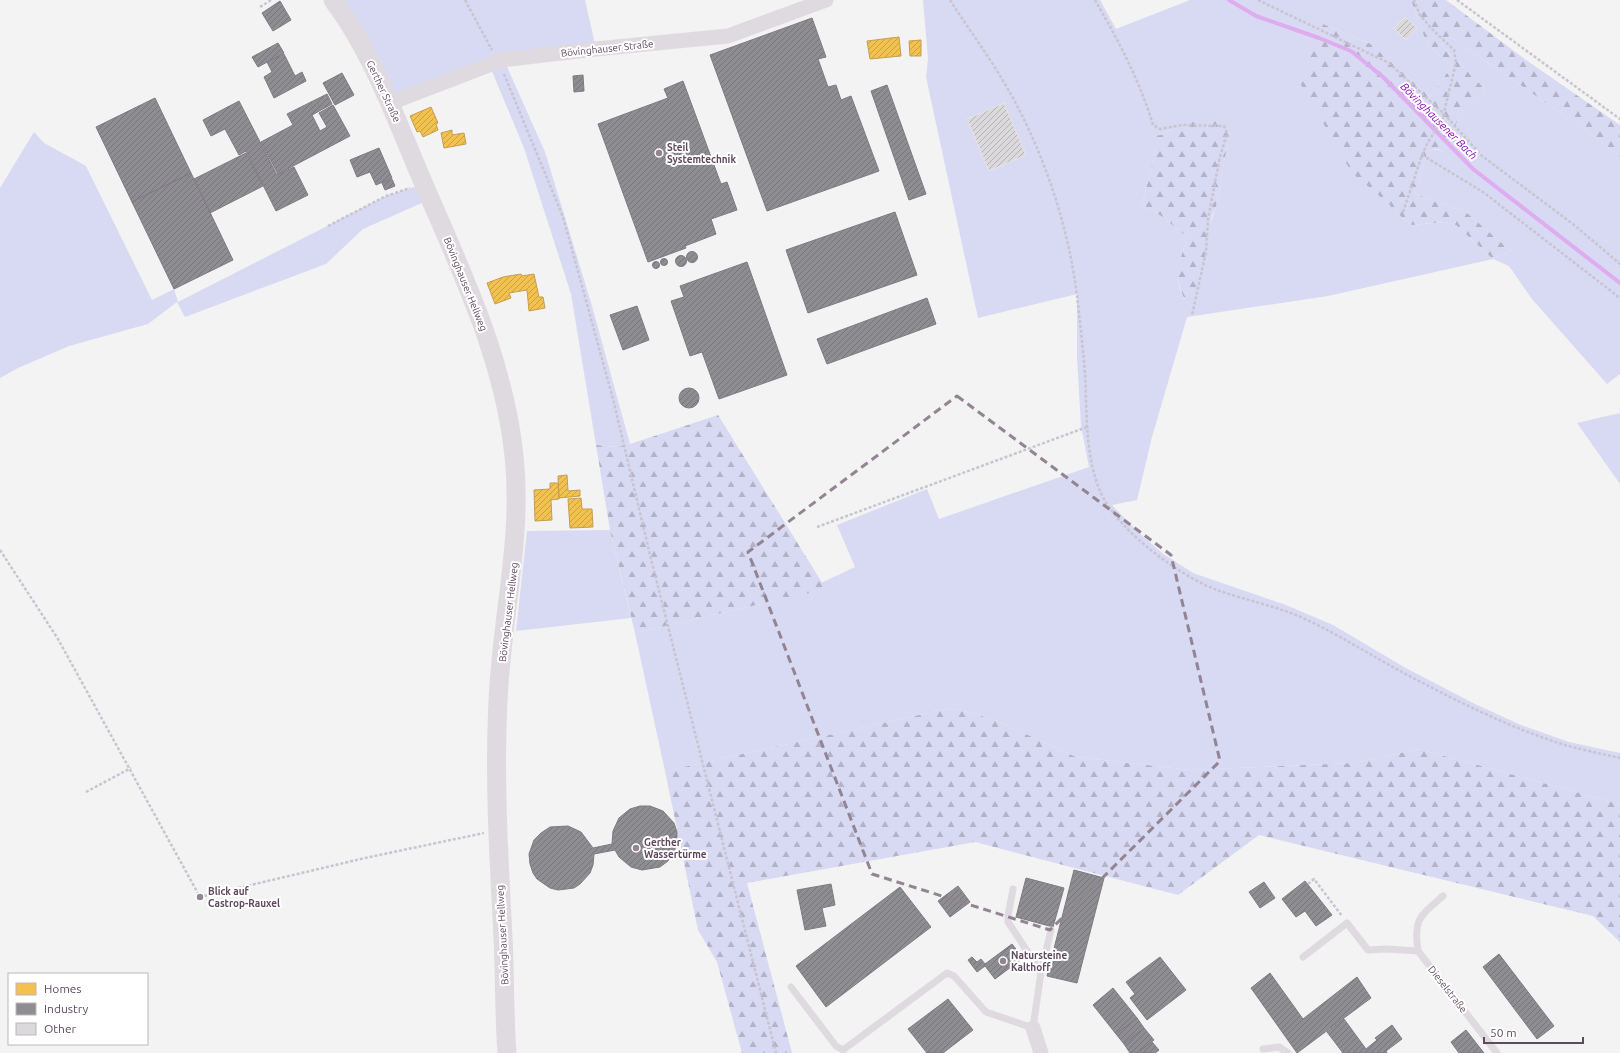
<svg xmlns="http://www.w3.org/2000/svg" width="1620" height="1053" font-family="Ubuntu,sans-serif">
	<defs>
		<pattern id="forest-firs" width="22" height="20" patternUnits="userSpaceOnUse"><rect width="22" height="20" fill="#d8d9f2"/><path d="M5 1l3.5 6h-7zM16 11l3.5 6h-7z" fill="#b3b2c7"/></pattern>
		<pattern id="homes-hatch" width="6" height="6" patternUnits="userSpaceOnUse"><rect width="6" height="6" fill="#f2c14e"/><path d="M-1 1l2-2M0 6l6-6M5 7l2-2" fill="none" stroke="#c79f44"/></pattern>
		<pattern id="industry-hatch" width="6" height="6" patternUnits="userSpaceOnUse"><rect width="6" height="6" fill="#8d8d92"/><path d="M-1 1l2-2M0 6l6-6M5 7l2-2" fill="none" stroke="#77757a"/></pattern>
		<pattern id="building-hatch" width="6" height="6" patternUnits="userSpaceOnUse"><rect width="6" height="6" fill="#dbd9db"/><path d="M-1 1l2-2M0 6l6-6M5 7l2-2" fill="none" stroke="#b5b2b5"/></pattern>
	</defs>
	<rect width="100%" height="100%" fill="#f3f3f3"/>
	<g fill="#d8d9f2" fill-rule="evenodd">
		<path d="M336,0H585L596,49L504,60L545,152L592,306L630,444L618,447L596,445L571,294L524,148L491,69L398,97Z"/>
		<path d="M923,0H1100L1116,29L1190,0H1411L1427,44L1452,66L1430,97L1371,44L1323,24L1316,45L1394,211L1412,225L1445,222L1456,225L1493,259L1511,251L1467,213L1415,194L1427,153C1433,148 1437,149 1443,152L1457,122L1487,91L1441,45L1449,36L1568,118L1620,156V374L1607,384L1532,299L1509,266L1493,259L1328,296L1187,317L1152,437L1137,500L1112,505L1137,531L1162,553L1193,573L1286,605L1333,625L1404,667L1475,704L1521,725L1569,742L1620,753V804L1419,749L1354,763L1190,770L1076,757L993,719L951,708L665,771L635,633L825,589L821,583L855,567L837,525L927,489L939,519L1089,467L1081,426L1077,357V294L978,318L926,77L928,59ZM1182,123L1230,130L1216,207L1185,300C1172,279 1181,259 1187,237L1163,217L1142,205L1156,148L1161,135Z"/>
		<path d="M34,132L44,143L86,166L152,300L174,289L178,302L386,196L414,187L420,191L424,202L363,229L326,264L185,317L177,302L148,324L69,346L18,368L0,378V188Z"/>
		<path d="M1620,413V484L1577,423Z"/>
		<path d="M610,530L631,618L516,631L527,531Z"/>
	</g>
	<g fill="url(#forest-firs)">
		<path d="M1411,0H1446L1526,60L1620,125V156L1568,118L1449,36L1441,45L1487,91L1457,122L1443,152C1438,148 1433,148 1427,153L1415,194L1467,213L1511,251L1493,259L1456,225L1445,222L1412,225L1394,211L1389,204L1352,173L1300,83L1323,24L1371,44L1430,97L1452,66L1427,44Z"/>
		<path d="M1229,119L1230,130L1216,207L1212,216L1204,263L1194,296L1185,300C1172,274 1180,263 1187,237L1163,217L1142,205L1156,148L1154,136L1161,135L1182,123Z"/>
		<path d="M718,415L826,589L635,633L610,530L596,445L618,447L630,444Z"/>
		<path d="M951,708L993,719L1076,757L1190,770L1354,763L1419,749L1620,804V942L1593,916L1259,835L1178,895L975,842L747,883L792,1053H742L717,962L698,930L665,771Z"/>
	</g>
	<g fill="url(#homes-hatch)" stroke="#c69d53">
		<path d="M899,37L901,56L870,59L867,41Z"/>
		<path d="M921,40V56H910L909,41Z"/>
		<path d="M431,107L438,123L436,124L438,130L423,137L420,131L417,132L410,116Z"/>
		<path d="M452,130V135L464,133L466,144L444,148L441,133Z"/>
		<path d="M521,274L522,276L534,274L539,297H543L545,308L529,311L527,290L509,293L511,298L495,304L487,283L503,277Z"/>
		<path d="M567,475L568,491L580,490V496L559,498L558,476Z"/>
		<path d="M550,483H558L559,499L551,500L552,520L535,521L534,490L550,489Z"/>
		<path d="M581,498L582,509H592L593,527L570,528L568,499Z"/>
	</g>
	<g fill="url(#industry-hatch)" stroke="#807983">
		<path d="M280,1L291,20L273,31L262,13Z"/>
		<path d="M812,18L826,57L818,59L828,87L836,85L841,100L851,96L879,171L767,211L710,55Z"/>
		<path d="M278,43L284,53L258,67L252,57Z"/>
		<path d="M284,54L295,76L302,72L306,81L274,98L264,77L272,72L267,62Z"/>
		<path d="M342,73L354,95L335,105L323,83Z"/>
		<path d="M583,75L584,91L574,92L573,76Z"/>
		<path d="M683,81L721,184L727,182L737,210L711,219L716,234L685,246L686,248L648,262L598,124L668,98L664,89Z"/>
		<path d="M887,85L926,194L909,200L871,91Z"/>
		<path d="M327,94L332,104L312,115L320,131L327,127L319,113L333,105L350,136L278,174L261,142L293,125L287,114Z"/>
		<path d="M155,98L191,173L132,202L96,127Z"/>
		<path d="M239,101L277,175L294,167L308,195L276,211L246,151L239,155L225,129L211,136L203,120Z"/>
		<path d="M379,148L392,178L376,185L370,172L357,177L350,160Z"/>
		<path d="M246,153L263,186L210,213L194,179Z"/>
		<path d="M191,173L233,260L174,289L132,202Z"/>
		<path d="M392,179L395,186L385,190L382,183Z"/>
		<path d="M895,212L917,275L808,313L786,250Z"/>
		<circle cx="692" cy="257" r="5.5"/>
		<circle cx="681" cy="261" r="5.5"/>
		<circle cx="664" cy="262" r="3.5"/>
		<circle cx="656" cy="265" r="3.5"/>
		<path d="M747,262L787,375L719,399L702,352L690,356L671,301L684,297L680,286Z"/>
		<path d="M927,298L936,324L827,364L817,339Z"/>
		<path d="M637,306L649,340L623,350L610,315Z"/>
		<circle cx="689" cy="398" r="10"/>
		<path d="M640,806H650L663,811L674,823L677,832V843L674,852L668,861L660,867L642,870L631,867L619,857L615,850L594,854L593,865L590,873L580,884L574,888L558,890L550,888L537,879L533,873L530,864L529,854L534,840L541,833L550,827L568,826L581,832L593,848L612,844L613,831L619,818L630,809Z"/>
		<path d="M1074,870L1104,878L1077,983L1047,976Z"/>
		<path d="M1026,878L1064,888L1053,927L1016,917Z"/>
		<path d="M1305,881L1332,915L1316,926L1305,911L1296,917L1282,899Z"/>
		<path d="M1264,882L1275,898L1260,908L1249,892Z"/>
		<path d="M831,884L835,905L822,908L826,926L805,930L797,890Z"/>
		<path d="M958,886L970,902L950,917L938,901Z"/>
		<path d="M900,887L931,927L826,1007L796,966Z"/>
		<path d="M1012,944L1023,958L995,979L985,966L977,972L968,960L972,957L977,962L981,959L985,964Z"/>
		<path d="M1499,954L1554,1026L1537,1039L1483,967Z"/>
		<path d="M1160,957L1186,990L1147,1020L1130,998L1135,994L1126,982Z"/>
		<path d="M1270,973L1303,1019L1357,977L1371,998L1297,1053L1251,988Z"/>
		<path d="M1113,988L1137,1018L1116,1034L1093,1005Z"/>
		<path d="M948,999L973,1030L943,1053H927L908,1029Z"/>
		<path d="M1137,1018L1144,1028L1124,1044L1116,1034Z"/>
		<path d="M1344,1019L1366,1049L1377,1040L1375,1038L1392,1025L1402,1039L1386,1051L1387,1053H1343L1327,1032Z"/>
		<path d="M1144,1028L1154,1040L1137,1053H1130L1124,1044Z"/>
		<path d="M1466,1030L1484,1053H1459L1451,1042Z"/>
		<path d="M1152,1042L1159,1050L1155,1053H1137Z"/>
	</g>
	<g fill="none" stroke-linecap="round" stroke-linejoin="round">
		<path stroke="#dfacf0" stroke-width="4" d="M1229,0L1256,16L1319,38L1351,51L1383,77L1473,169L1620,283"/>
	</g>
	<g fill="url(#building-hatch)" stroke="#e6e4e5">
		<path d="M1405,17L1417,28L1406,40L1394,28Z"/>
		<path d="M1004,103L1026,155L989,171L967,119Z"/>
	</g>
	<g fill="none" stroke-linecap="round" stroke-linejoin="round">
		<g stroke="#c8c4d1" stroke-width="2.5" stroke-dasharray="3 2" stroke-linecap="butt">
			<path d="M465,0L492,50"/>
			<path d="M950,0C968,28 988,55 1005,84C1042,147 1068,223 1077,296C1080,322 1083,348 1085,374C1087,412 1085,455 1100,491C1116,529 1179,576 1217,590C1245,600 1276,606 1303,618C1344,637 1381,662 1421,682C1467,706 1516,730 1565,745C1583,750 1602,754 1620,758"/>
			<path d="M1095,0C1118,40 1140,81 1153,125L1160,129L1182,125L1224,126L1227,133L1220,157L1208,219L1206,252L1192,315"/>
			<path d="M1258,0L1389,63L1444,114L1482,156L1573,224L1620,264"/>
			<path d="M1457,0L1620,119"/>
			<path d="M260,7L271,0"/>
			<path d="M504,74L563,217L573,253L613,399L651,559L776,1053"/>
			<path d="M1422,155L1483,192L1620,298"/>
			<path d="M1403,212L1422,155L1428,142L1442,120L1456,63L1454,50L1431,28L1420,15L1414,0"/>
			<path d="M328,226L386,196L410,188"/>
			<path d="M817,527L1087,427"/>
			<path d="M0,550L58,639L200,897L365,858L484,833"/>
			<path d="M86,792L131,768"/>
			<path d="M1308,884L1314,879L1342,916"/>
		</g>
		<g stroke="#dfdadf" stroke-width="7">
			<path d="M1418,951C1413,919 1420,916 1443,896"/>
			<path d="M1303,957L1347,923L1368,950L1386,949L1418,951L1497,1053"/>
			<path d="M1041,972L1051,930"/>
			<path d="M791,987L836,1046L843,1050L947,973L954,976L986,1012L1033,1028L1041,972L1008,922V916L1013,889"/>
			<path d="M1263,1049L1279,1047L1288,1053"/>
		</g>
		<g stroke="#dfdadf" stroke-width="15">
			<path d="M390,103L502,60L596,49L728,36L826,0"/>
			<path d="M1033,1028L1041,1053"/>
		</g>
		<path stroke="#dfdadf" stroke-width="19" d="M333,0C374,55 396,120 423,182C461,271 504,358 514,456C523,539 501,619 498,702C494,781 499,859 503,938C505,976 504,1015 507,1053"/>
	</g>
	<path fill="none" stroke="#938493" stroke-width="3" stroke-dasharray="8 5" stroke-linejoin="round" d="M957,396L1171,555L1220,761L1050,930L872,874L748,552Z"/>
	<g fill="#938493" stroke="#fff" stroke-width="1.5">
		<circle cx="659" cy="153" r="4"/>
		<circle cx="636" cy="848" r="4"/>
		<circle cx="200" cy="897" r="4"/>
		<circle cx="1003" cy="961" r="4"/>
	</g>
	<g text-anchor="middle" stroke-width="4" stroke-linejoin="round" paint-order="stroke">
		<g font-size="10" fill="#60495f" stroke="#fff">
			<text transform="translate(607 48) rotate(-6)" y="4">Bövinghauser Straße</text>
			<text transform="translate(384 91) rotate(65)" y="4">Gerther Straße</text>
			<text transform="translate(466 284) rotate(68)" y="4">Bövinghauser Hellweg</text>
			<text transform="translate(508 612) rotate(-83)" y="4">Bövinghauser Hellweg</text>
			<text transform="translate(502 935) rotate(-93)" y="4">Bövinghauser Hellweg</text>
			<text transform="translate(1448 989) rotate(52)" y="4">Dieselstraße</text>
		</g>
		<g font-size="10" font-weight="bold" fill="#60495f" stroke="#fff" text-anchor="start">
			<text x="667" y="151">Steil<tspan x="667" dy="12">Systemtechnik</tspan></text>
			<text x="644" y="846">Gerther<tspan x="644" dy="12">Wassertürme</tspan></text>
			<text x="208" y="895">Blick auf<tspan x="208" dy="12">Castrop-Rauxel</tspan></text>
			<text x="1011" y="959">Natursteine<tspan x="1011" dy="12">Kalthoff</tspan></text>
		</g>
		<g font-size="11" font-style="italic" fill="#880bb1" stroke="#fff">
			<text transform="translate(1439 121) rotate(45)" y="4">Bövinghausener Bach</text>
		</g>
	</g>
	<rect x="8" y="973" width="140" height="72" fill="#ffffff" stroke="#bfb6bf"/>
	<rect x="16" y="983" width="20" height="12" fill="#f2c14e" stroke="#bfb6bf"/>
	<text x="44" y="993" font-size="12" fill="#60495f">Homes</text>
	<rect x="16" y="1003" width="20" height="12" fill="#8d8d92" stroke="#bfb6bf"/>
	<text x="44" y="1013" font-size="12" fill="#60495f">Industry</text>
	<rect x="16" y="1023" width="20" height="12" fill="#dbd9db" stroke="#bfb6bf"/>
	<text x="44" y="1033" font-size="12" fill="#60495f">Other</text>
	<path d="M1484 1037v6h99v-6" fill="none" stroke="#60495f" stroke-width="2"/>
	<text x="1490" y="1037" font-size="12" fill="#60495f" stroke="#ffffff" stroke-width="3" paint-order="stroke">50 m</text>
</svg>
